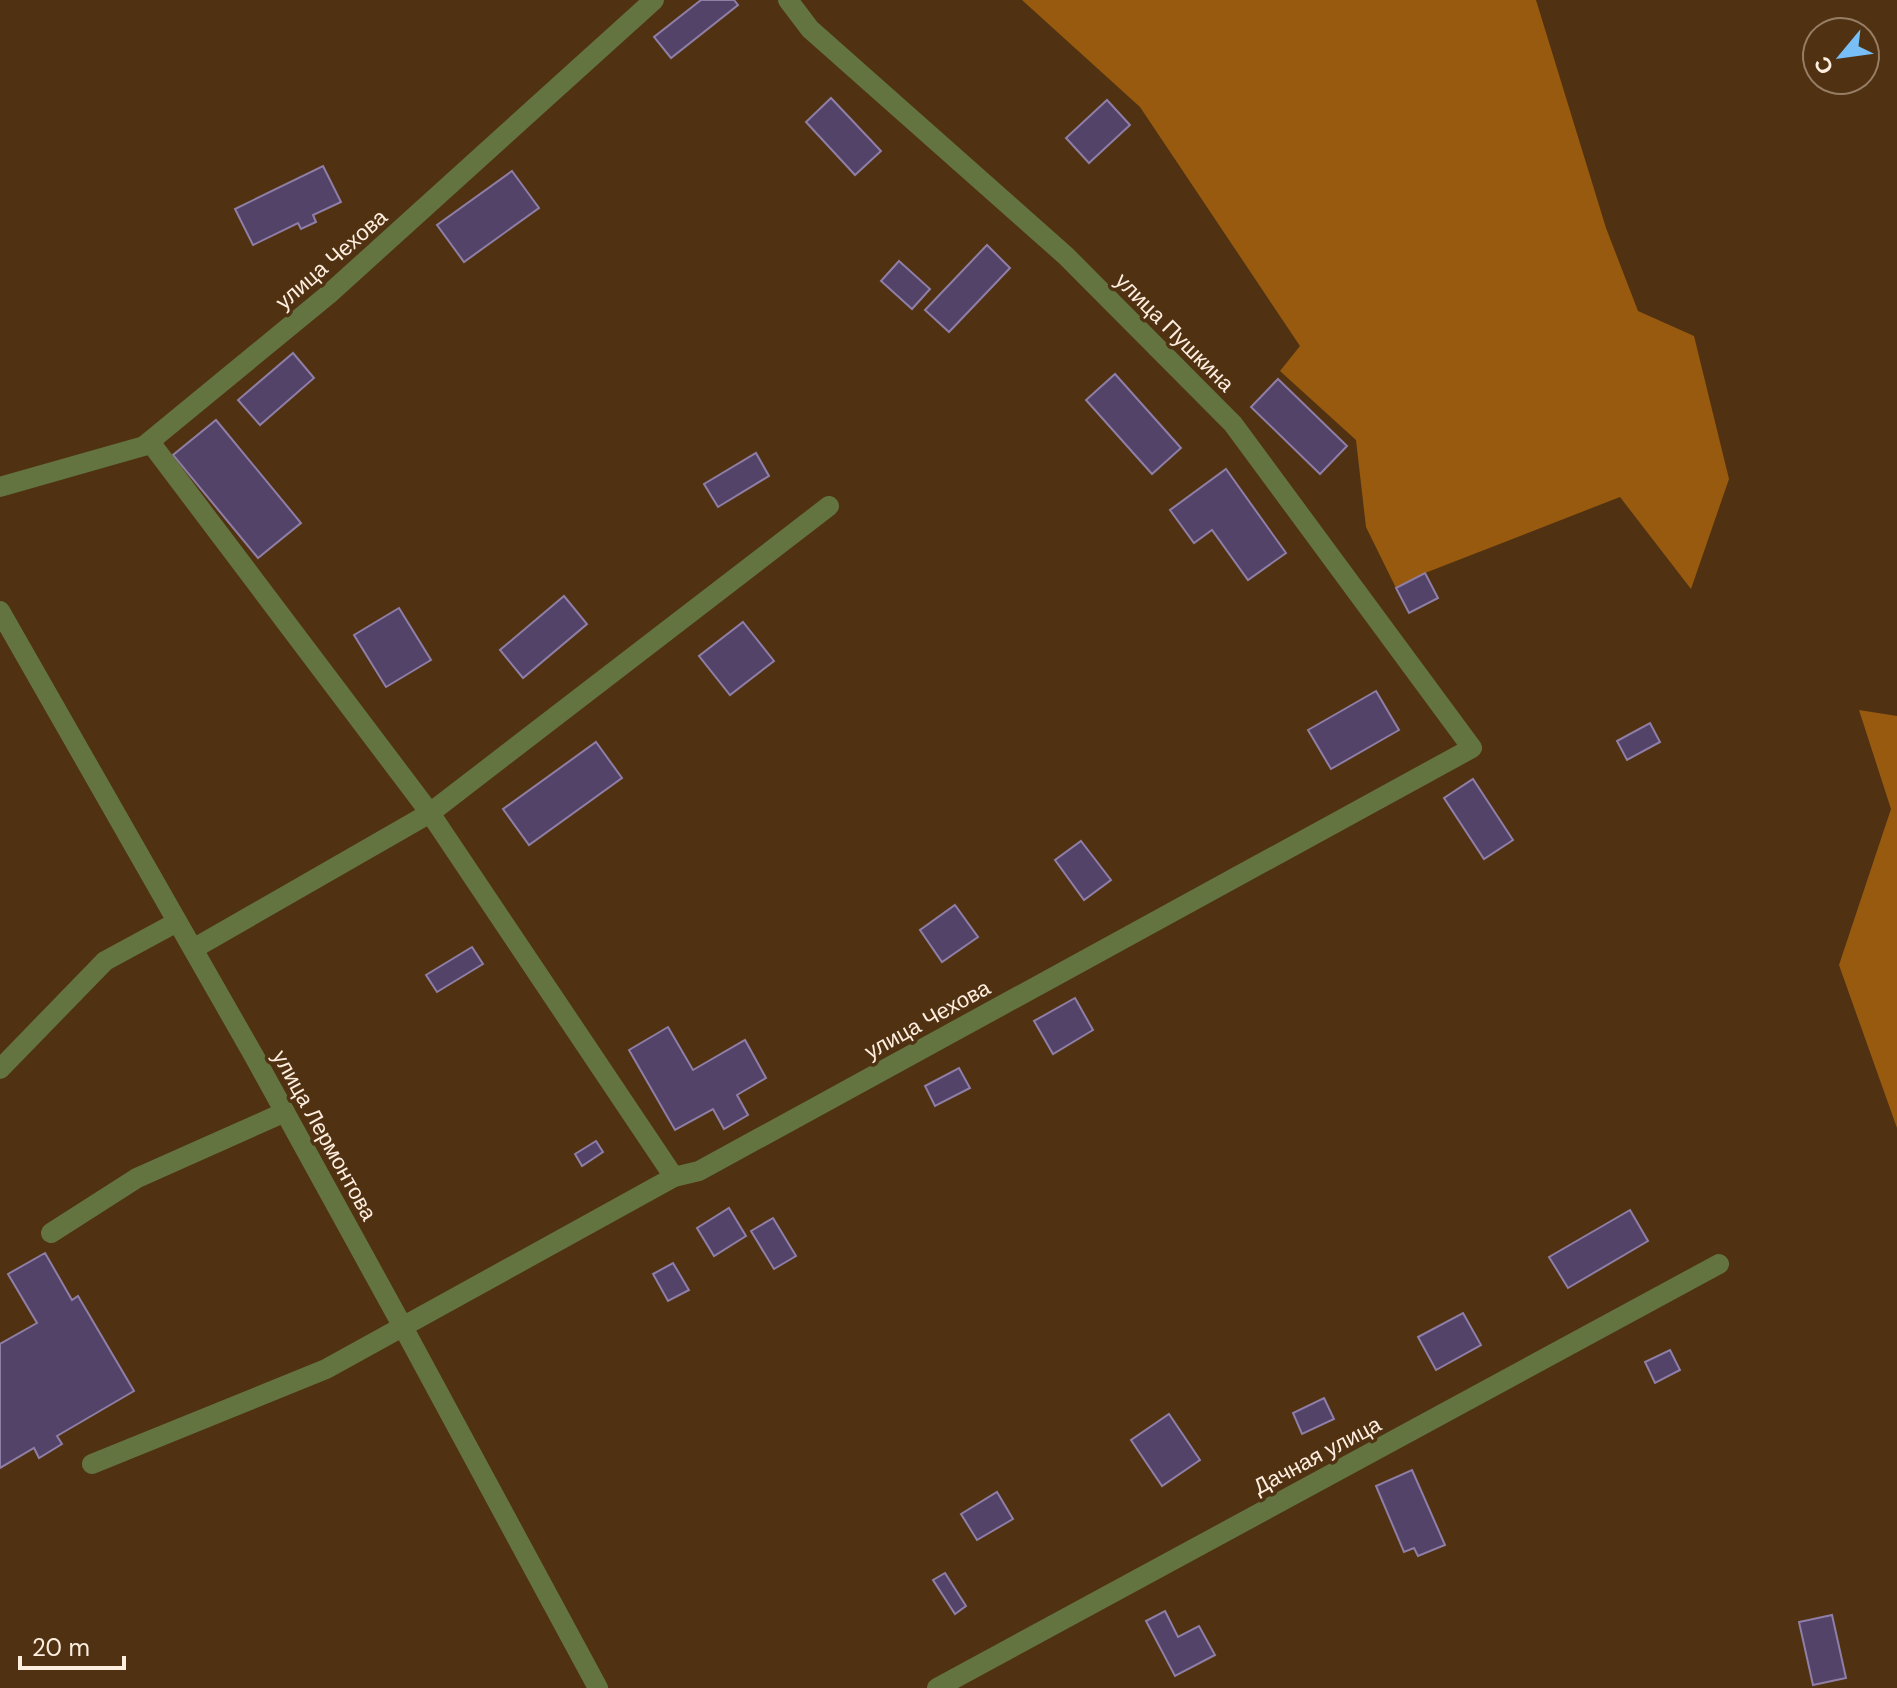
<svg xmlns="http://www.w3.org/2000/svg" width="1897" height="1688" font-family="'DM Sans',sans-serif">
	<rect width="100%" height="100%" fill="#503212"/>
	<g fill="#985a0f">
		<path d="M1022,0H1536L1606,228L1638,311L1694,336L1729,479L1691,589L1620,497L1425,573L1396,588L1366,527L1356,440L1280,371L1300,346L1140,107Z"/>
		<path d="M1859,710L1897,716V1128L1839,965L1891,809Z"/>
	</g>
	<g fill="#534368" stroke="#8f7ea6" stroke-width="2">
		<path d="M701,0H734L738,5L671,58L654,37Z"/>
		<path d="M831,98L881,151L855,175L806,122Z"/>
		<path d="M1107,100L1130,125L1089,163L1066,138Z"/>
		<path d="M323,166L341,202L313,215L316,222L301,229L298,223L253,245L235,209Z"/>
		<path d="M512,171L539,208L464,262L437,225Z"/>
		<path d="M987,245L1010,268L949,332L925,310Z"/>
		<path d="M899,261L930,289L912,309L881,281Z"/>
		<path d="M293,353L314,378L260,425L238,400Z"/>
		<path d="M1115,374L1181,448L1152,474L1086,400Z"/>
		<path d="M1278,379L1347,446L1320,474L1251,407Z"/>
		<path d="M216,420L301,523L258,558L173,455Z"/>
		<path d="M756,453L769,476L718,507L704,484Z"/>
		<path d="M1226,469L1286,553L1248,580L1212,530L1194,543L1170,510Z"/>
		<path d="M1425,573L1438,598L1409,613L1396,588Z"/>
		<path d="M564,596L587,624L523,678L500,650Z"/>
		<path d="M399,608L431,660L386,687L354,635Z"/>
		<path d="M743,622L774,661L730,695L699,656Z"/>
		<path d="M1376,691L1399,730L1331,769L1308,730Z"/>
		<path d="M1650,723L1660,742L1627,760L1617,741Z"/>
		<path d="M596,742L622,778L529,845L503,809Z"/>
		<path d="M1473,779L1513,840L1484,859L1444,798Z"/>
		<path d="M1081,841L1111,880L1084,900L1055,860Z"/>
		<path d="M955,905L978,937L942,962L920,930Z"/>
		<path d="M472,947L483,964L437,992L426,975Z"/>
		<path d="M1075,998L1093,1030L1053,1054L1034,1021Z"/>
		<path d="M668,1027L693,1070L745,1040L766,1078L737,1095L748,1115L724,1129L713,1109L675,1130L629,1050Z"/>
		<path d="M959,1068L970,1088L935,1106L925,1086Z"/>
		<path d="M596,1141L603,1152L582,1166L575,1154Z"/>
		<path d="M729,1208L746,1236L714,1256L697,1228Z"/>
		<path d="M1630,1210L1648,1241L1568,1288L1549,1257Z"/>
		<path d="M773,1218L796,1256L774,1269L751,1231Z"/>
		<path d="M45,1253L72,1300L78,1296L134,1391L57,1436L62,1444L39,1458L34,1448L0,1468V1344L37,1323L8,1274Z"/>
		<path d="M673,1263L689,1290L668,1301L653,1274Z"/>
		<path d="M1463,1313L1481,1345L1436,1370L1418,1337Z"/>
		<path d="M1670,1350L1680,1370L1655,1383L1645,1362Z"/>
		<path d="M1324,1398L1334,1419L1302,1434L1293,1413Z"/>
		<path d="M1169,1414L1200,1460L1162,1486L1131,1440Z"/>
		<path d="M1412,1470L1445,1545L1418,1556L1414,1548L1404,1552L1376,1486Z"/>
		<path d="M997,1492L1013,1519L977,1540L961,1514Z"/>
		<path d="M945,1573L966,1606L955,1614L933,1580Z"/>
		<path d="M1165,1611L1178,1637L1199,1626L1215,1655L1175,1676L1146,1621Z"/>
		<path d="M1832,1615L1846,1678L1813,1685L1799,1622Z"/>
	</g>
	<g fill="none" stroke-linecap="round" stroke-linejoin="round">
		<g stroke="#637440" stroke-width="20">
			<path d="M150,442L430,813L674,1177"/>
			<path d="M0,487L144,446L329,294L654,0"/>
			<path d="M0,611L254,1056L403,1327L598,1688"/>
			<path d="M193,949L430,813L829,506"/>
			<path d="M0,1069L105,961L177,922"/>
			<path d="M51,1233L137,1178L285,1112"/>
			<path d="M92,1464L326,1369L674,1177L699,1171L1472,748L1233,424L1066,256L810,29L788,0"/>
			<path d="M937,1688L1719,1264"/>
		</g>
	</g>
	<g text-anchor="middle" stroke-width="7" stroke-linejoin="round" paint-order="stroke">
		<g font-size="22" fill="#feeee0" stroke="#503212">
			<text transform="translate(331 259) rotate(-41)" y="8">улица Чехова</text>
			<text transform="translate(1175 332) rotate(45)" y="8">улица Пушкина</text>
			<text transform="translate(927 1019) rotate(-29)" y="8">улица Чехова</text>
			<text transform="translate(325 1135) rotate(61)" y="8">улица Лермонтова</text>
			<text transform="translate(1317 1455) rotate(-28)" y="8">Дачная улица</text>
		</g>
	</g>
	<g transform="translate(1841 56) rotate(241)"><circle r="38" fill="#503212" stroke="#967d64" stroke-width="2"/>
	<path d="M0-6L14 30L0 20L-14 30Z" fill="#78bff7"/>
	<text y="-12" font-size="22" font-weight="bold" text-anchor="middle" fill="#feeee0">С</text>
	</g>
	<path d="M20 1656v12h104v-12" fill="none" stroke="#feeee0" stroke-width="4"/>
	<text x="32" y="1656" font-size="24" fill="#feeee0" stroke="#503212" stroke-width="6" paint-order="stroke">20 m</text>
</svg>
